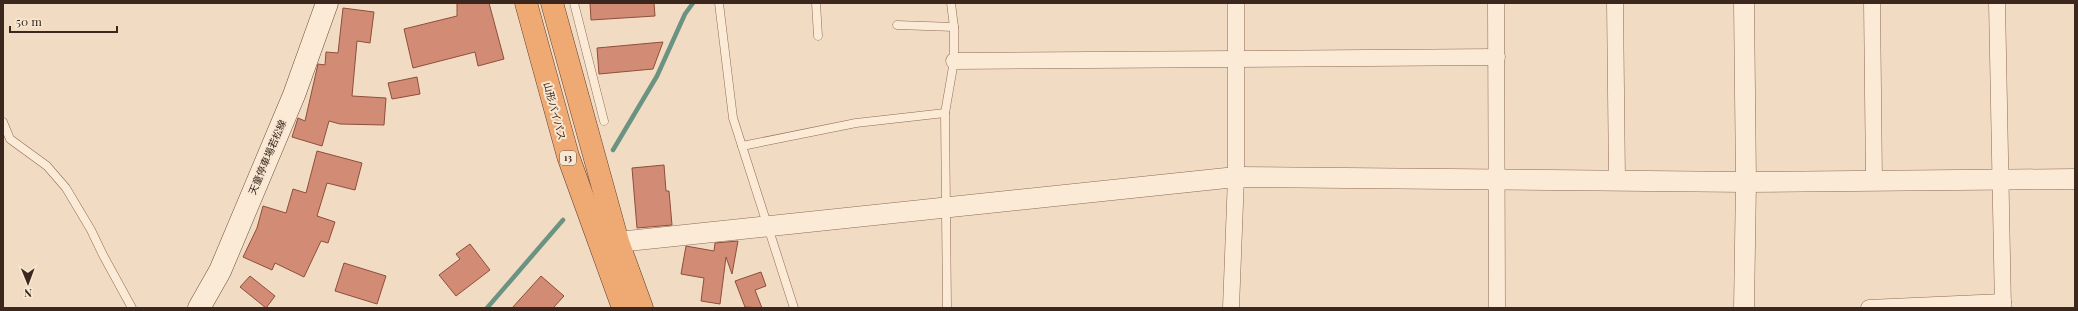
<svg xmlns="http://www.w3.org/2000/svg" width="2078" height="311" font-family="'Playfair Display','Noto Sans JP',serif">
	<rect width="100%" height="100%" fill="#f1dbc2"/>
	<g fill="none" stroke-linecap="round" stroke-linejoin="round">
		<g stroke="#6b9382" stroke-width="4.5">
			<path d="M613,150L657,76L685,14L693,3"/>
			<path d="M487,308L563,220"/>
		</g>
	</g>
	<g fill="#d28c75" stroke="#8e4e3b">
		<path d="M457,3H489L504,59L478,66L475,52L413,68L404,29L457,16Z"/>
		<path d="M590,3H654L655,16L591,20Z"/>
		<path d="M343,8L374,12L370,43L357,41L352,96L386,98L384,125L340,124L329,121L322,146L292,137L298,118L305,121L318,64L325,65L326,52L338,53Z"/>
		<path d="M663,42L653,69L599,74L597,48Z"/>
		<path d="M417,77L420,94L392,99L388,83Z"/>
		<path d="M317,151L362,163L355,190L327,183L317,216L335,222L328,243L321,241L304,277L275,263L272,270L243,257L257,228L263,206L286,213L293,189L306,193Z"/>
		<path d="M664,165L666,191H669L672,225L637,228L632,168Z"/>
		<path d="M738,241L732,274L726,257L720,304L701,301L704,278L681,274L686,246L714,251L715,243Z"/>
		<path d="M470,244L490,270L456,296L439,275L460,259L456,254Z"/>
		<path d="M344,263L386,276L377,304L335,291Z"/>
		<path d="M761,272L766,286L755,290L762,308L745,307L735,281Z"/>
		<path d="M250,276L275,296L266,308L240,287Z"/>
		<path d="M541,276L564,296L553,308H512Z"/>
	</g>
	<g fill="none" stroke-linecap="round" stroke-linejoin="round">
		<g stroke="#8d6b58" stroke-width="9">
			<g id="service">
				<path d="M574,3L604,121"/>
				<path d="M719,3L733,118L794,308"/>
				<path d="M816,3L818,36"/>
				<path d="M897,25L954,27"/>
				<path d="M3,122L10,139L47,166L66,188L91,230L103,255L132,308"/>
				<path d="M742,146L856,123L945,113"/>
				<path d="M947,308L945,113L954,61V27L951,3"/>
			</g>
		</g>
		<g stroke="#8d6b58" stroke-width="17">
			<g id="minor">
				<path d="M1496,3L1497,308"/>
				<path d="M1615,3L1617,180"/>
				<path d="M1872,3L1874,181"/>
				<path d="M1997,3L2003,308"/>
				<path d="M954,61L1497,57"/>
				<path d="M1231,308L1236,177V3"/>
				<path d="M1869,308L2003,302"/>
			</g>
		</g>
		<g stroke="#8d6b58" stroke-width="21">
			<g id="tertiary">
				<path d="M1744,3L1746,182L1744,308"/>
				<path d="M618,242L1236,177L1746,182L2075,179"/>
			</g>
		</g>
		<g stroke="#6e4c3b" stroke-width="23">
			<path id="secondary" d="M199,308L220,271L294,95L327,3"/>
		</g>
		<g stroke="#5a3a2c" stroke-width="23">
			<g id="trunk">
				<path d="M526,3L568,156L623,308"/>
				<path d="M552,3L618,242L642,308"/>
			</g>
		</g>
		<use href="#service" stroke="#fbead6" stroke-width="8"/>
		<use href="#minor" stroke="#fbead6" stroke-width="16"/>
		<use href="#tertiary" stroke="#fbead6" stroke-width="20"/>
		<use href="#secondary" stroke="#fbead6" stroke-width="22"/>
		<use href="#trunk" stroke="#efa972" stroke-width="22"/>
	</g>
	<g text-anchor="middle" stroke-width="4" stroke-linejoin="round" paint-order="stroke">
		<rect fill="#f8e7d2" stroke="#746153" stroke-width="1" x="560" y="151" width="16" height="14" rx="3"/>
		<g font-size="9" font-weight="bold" fill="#3b271d">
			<text x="568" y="161">13</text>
		</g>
		<g font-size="10" fill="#3b271d" stroke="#f8e7d2">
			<text transform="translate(555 111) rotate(75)" y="4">山形バイパス</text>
			<text transform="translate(267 157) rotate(-67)" y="4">天童停車場若松線</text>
		</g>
	</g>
	<rect width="2078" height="311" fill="none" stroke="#3b271d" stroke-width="8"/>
	<g transform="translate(28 283) rotate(179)" stroke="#f8e7d2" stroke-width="3" paint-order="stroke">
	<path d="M0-3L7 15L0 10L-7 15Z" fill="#3b271d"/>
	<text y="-6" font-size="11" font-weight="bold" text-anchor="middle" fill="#3b271d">N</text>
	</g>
	<path d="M10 26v6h107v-6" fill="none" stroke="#3b271d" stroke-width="2"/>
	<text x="16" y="26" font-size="12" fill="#3b271d" stroke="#f8e7d2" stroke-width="3" paint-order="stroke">50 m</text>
</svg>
